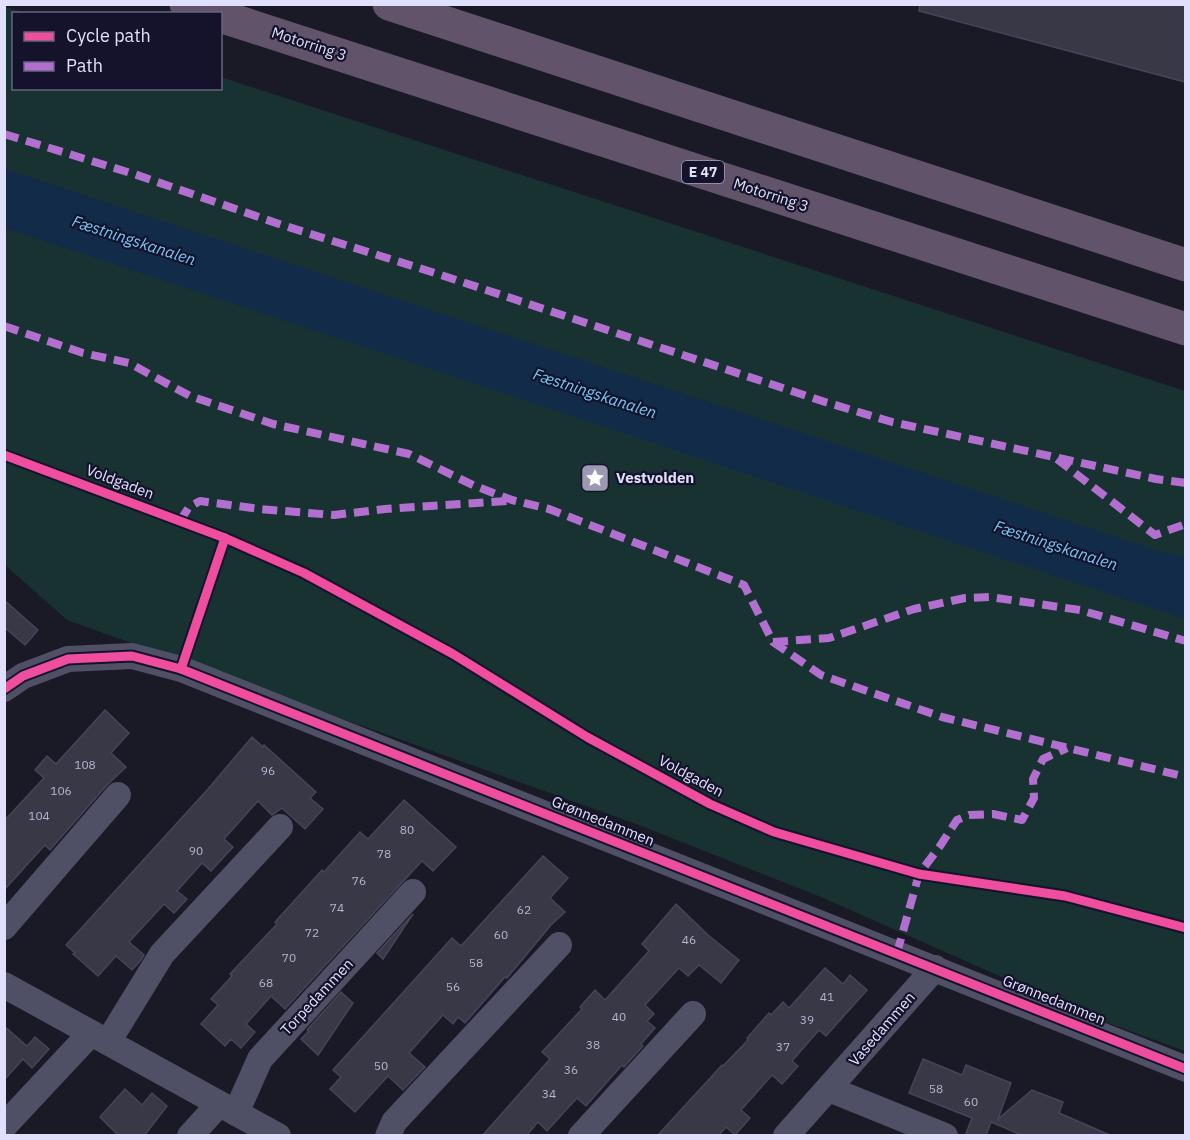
<svg xmlns="http://www.w3.org/2000/svg" width="1190" height="1140" font-family="'IBM Plex Sans',sans-serif">
	<rect width="100%" height="100%" fill="#1a1926"/>
	<path fill="#173230" d="M5,7L26,13L14,14V88H220L221,77L1185,391V1051L1094,1018L821,897L636,824L67,620L5,565Z"/>
	<path fill="#112b49" d="M5,169L1165,553L1185,557V619L5,228Z"/>
	<g fill="#393847" stroke="#464458" stroke-width="1.5">
		<path d="M920,4H1185V82L919,11Z"/>
		<path d="M4,600L38,630L25,645L4,627Z"/>
		<path d="M105,710L129,733L111,753L126,767L107,785L50,850L45,845L4,890V821L44,778L35,770L47,756L56,764Z"/>
		<path d="M252,737L263,747L264,745L316,792L310,798L323,809L305,829L282,808L272,815L258,801L224,839L233,847L211,871L202,863L177,891L187,899L174,913L164,904L129,942L144,955L141,960L132,970L116,956L98,976L73,954L75,953L66,945L208,789Z"/>
		<path d="M404,800L456,847L433,871L422,861L285,1009L271,996L246,1024L255,1032L241,1048L231,1039L225,1046L201,1024L218,1005L211,999L232,976L230,974L277,924L275,922L322,870L324,872L360,832L368,839Z"/>
		<path d="M543,856L568,878L550,898L565,912L551,925L507,978L505,977L465,1023L458,1017L453,1024L443,1015L409,1053L425,1067L403,1090L388,1076L355,1112L330,1089L341,1077L333,1070L452,938L461,946Z"/>
		<path d="M676,904L708,935L739,960L721,983L699,965L688,976L679,968L645,1005L654,1014L647,1021L655,1028L641,1044L643,1046L624,1067L622,1065L586,1106L577,1098L547,1131L538,1122L526,1136H482L550,1059L542,1052L582,1009L580,1007L595,990L605,1000L649,951L642,944Z"/>
		<path d="M413,914L383,959L377,953Z"/>
		<path d="M825,968L843,984L850,975L867,990L826,1036L819,1030L792,1061L798,1066L782,1084L772,1075L741,1110L750,1118L735,1135L726,1127L718,1136H657L722,1065L723,1066L748,1040L747,1038L769,1013L771,1015L783,1002L789,1008Z"/>
		<path d="M341,992L353,1003L318,1055L301,1039L309,1031L307,1030Z"/>
		<path d="M4,1026L27,1046L35,1037L49,1049L32,1068L23,1059L4,1080Z"/>
		<path d="M923,1059L962,1075L966,1065L1011,1083L998,1119L1032,1090L1063,1102L1059,1113L1112,1136H1024L991,1122L986,1136H965L972,1118L909,1093Z"/>
		<path d="M125,1089L142,1105L152,1093L167,1106L144,1136H119L100,1117Z"/>
	</g>
	<g fill="none" stroke-linecap="round" stroke-linejoin="round">
		<g stroke="#4f5066" stroke-width="26">
			<path d="M4,689L23,676L68,659L132,656L181,669L1186,1069"/>
			<path d="M4,927L118,795"/>
			<path d="M4,985L278,1136"/>
			<path d="M108,1042L162,954L280,827"/>
			<path d="M829,1089L945,1136"/>
			<path d="M236,1113L260,1059L413,892"/>
			<path d="M4,1126L91,1033"/>
			<path d="M190,1136L219,1104"/>
			<path d="M388,1136L394,1122L559,945"/>
			<path d="M581,1136L693,1014"/>
			<path d="M786,1136L935,968"/>
		</g>
		<g stroke="#61536a" stroke-width="33">
			<path d="M186,4L214,14"/>
			<path d="M389,4L1186,265"/>
			<path d="M220,16L1186,329"/>
		</g>
		<g stroke="#b36fd0" stroke-width="8" stroke-dasharray="15 8" stroke-linecap="butt">
			<path d="M4,134L134,174L282,225L438,274L825,402L892,422L1156,479L1186,483"/>
			<path d="M4,326L83,353L129,363L190,396L273,424L409,454L475,486L512,500L549,509L744,585L773,642L821,675L942,717L1186,777"/>
			<path d="M1057,459L1155,535L1186,524"/>
			<path d="M180,521L189,507L200,501L260,509L334,515L385,509L508,501"/>
			<path d="M773,642L829,638L914,609L965,598L990,597L1080,610L1186,641"/>
			<path d="M897,953L919,874L940,846L957,820L969,815L993,814L1022,820L1034,798L1033,779L1043,759L1067,748"/>
		</g>
		<g stroke="#15132c" stroke-width="13">
			<g id="cycleway">
				<path d="M4,455L225,538L304,573L453,654L587,737L710,804L774,832L919,874L1065,896L1186,928"/>
				<path d="M181,669L225,538"/>
				<path d="M4,689L23,676L68,659L132,656L181,669L1186,1069"/>
			</g>
		</g>
		<use href="#cycleway" stroke="#ef4d9e" stroke-width="9"/>
	</g>
	<defs>
		<g id="sight-square" transform="scale(1.5)"><rect x="-9" y="-9" width="18" height="18" rx="4" fill="#9b9ab2" stroke="#15132c"/><path d="M0-6L1.8-2.2L6-1.7L2.9 1.2L3.7 5.4L0 3.3L-3.7 5.4L-2.9 1.2L-6-1.7L-1.8-2.2Z" fill="#fff"/></g>
	</defs>
	<g fill-rule="evenodd">
		<use href="#sight-square" x="595" y="478"/>
	</g>
	<g text-anchor="middle" stroke-width="4.5" stroke-linejoin="round" paint-order="stroke">
		<g font-size="12" fill="#b6b6d0">
			<text x="85" y="769">108</text>
			<text x="268" y="775">96</text>
			<text x="61" y="795">106</text>
			<text x="39" y="820">104</text>
			<text x="407" y="834">80</text>
			<text x="196" y="855">90</text>
			<text x="384" y="858">78</text>
			<text x="359" y="885">76</text>
			<text x="337" y="912">74</text>
			<text x="524" y="914">62</text>
			<text x="312" y="937">72</text>
			<text x="501" y="939">60</text>
			<text x="689" y="944">46</text>
			<text x="289" y="962">70</text>
			<text x="476" y="967">58</text>
			<text x="266" y="987">68</text>
			<text x="453" y="991">56</text>
			<text x="827" y="1001">41</text>
			<text x="619" y="1021">40</text>
			<text x="807" y="1024">39</text>
			<text x="593" y="1049">38</text>
			<text x="783" y="1051">37</text>
			<text x="381" y="1070">50</text>
			<text x="571" y="1074">36</text>
			<text x="936" y="1093">58</text>
			<text x="549" y="1098">34</text>
			<text x="971" y="1106">60</text>
		</g>
		<rect fill="#15132c" stroke="#a3a2be" stroke-width="1.5" x="682" y="161" width="42" height="22" rx="4.5"/>
		<g font-size="14" font-weight="bold" fill="#e0e0fd">
			<text x="703" y="177">E 47</text>
		</g>
		<g font-size="15" fill="#e0e0fd" stroke="#15132c">
			<text transform="translate(309 44) rotate(18)" y="5">Motorring 3</text>
			<text transform="translate(771 195) rotate(18)" y="5">Motorring 3</text>
			<text transform="translate(120 482) rotate(21)" y="5">Voldgaden</text>
			<text transform="translate(691 776) rotate(28)" y="5">Voldgaden</text>
			<text transform="translate(603 821) rotate(22)" y="5">Grønnedammen</text>
			<text transform="translate(317 997) rotate(-47)" y="5">Torpedammen</text>
			<text transform="translate(1054 1000) rotate(22)" y="5">Grønnedammen</text>
			<text transform="translate(882 1029) rotate(-49)" y="5">Vasedammen</text>
		</g>
		<g font-size="15" font-weight="bold" fill="#e0e0fd" stroke="#15132c" text-anchor="start">
			<text x="616" y="483">Vestvolden</text>
		</g>
		<g font-size="16" font-style="italic" fill="#73c9f8" stroke="#15132c">
			<text transform="translate(134 240) rotate(18)" y="6">Fæstningskanalen</text>
			<text transform="translate(595 393) rotate(18)" y="6">Fæstningskanalen</text>
			<text transform="translate(1056 545) rotate(18)" y="6">Fæstningskanalen</text>
		</g>
	</g>
	<rect width="1190" height="1140" fill="none" stroke="#e0e0fd" stroke-width="12"/>
	<rect x="12" y="12" width="210" height="78" fill="#15132c" stroke="#666580" stroke-width="1.5"/>
	<rect x="24" y="32" width="30" height="9" fill="#ef4d9e" stroke="#666580" stroke-width="1.5"/>
	<text x="66" y="42" font-size="18" fill="#e0e0fd">Cycle path</text>
	<rect x="24" y="62" width="30" height="9" fill="#b36fd0" stroke="#666580" stroke-width="1.5"/>
	<text x="66" y="72" font-size="18" fill="#e0e0fd">Path</text>
</svg>
